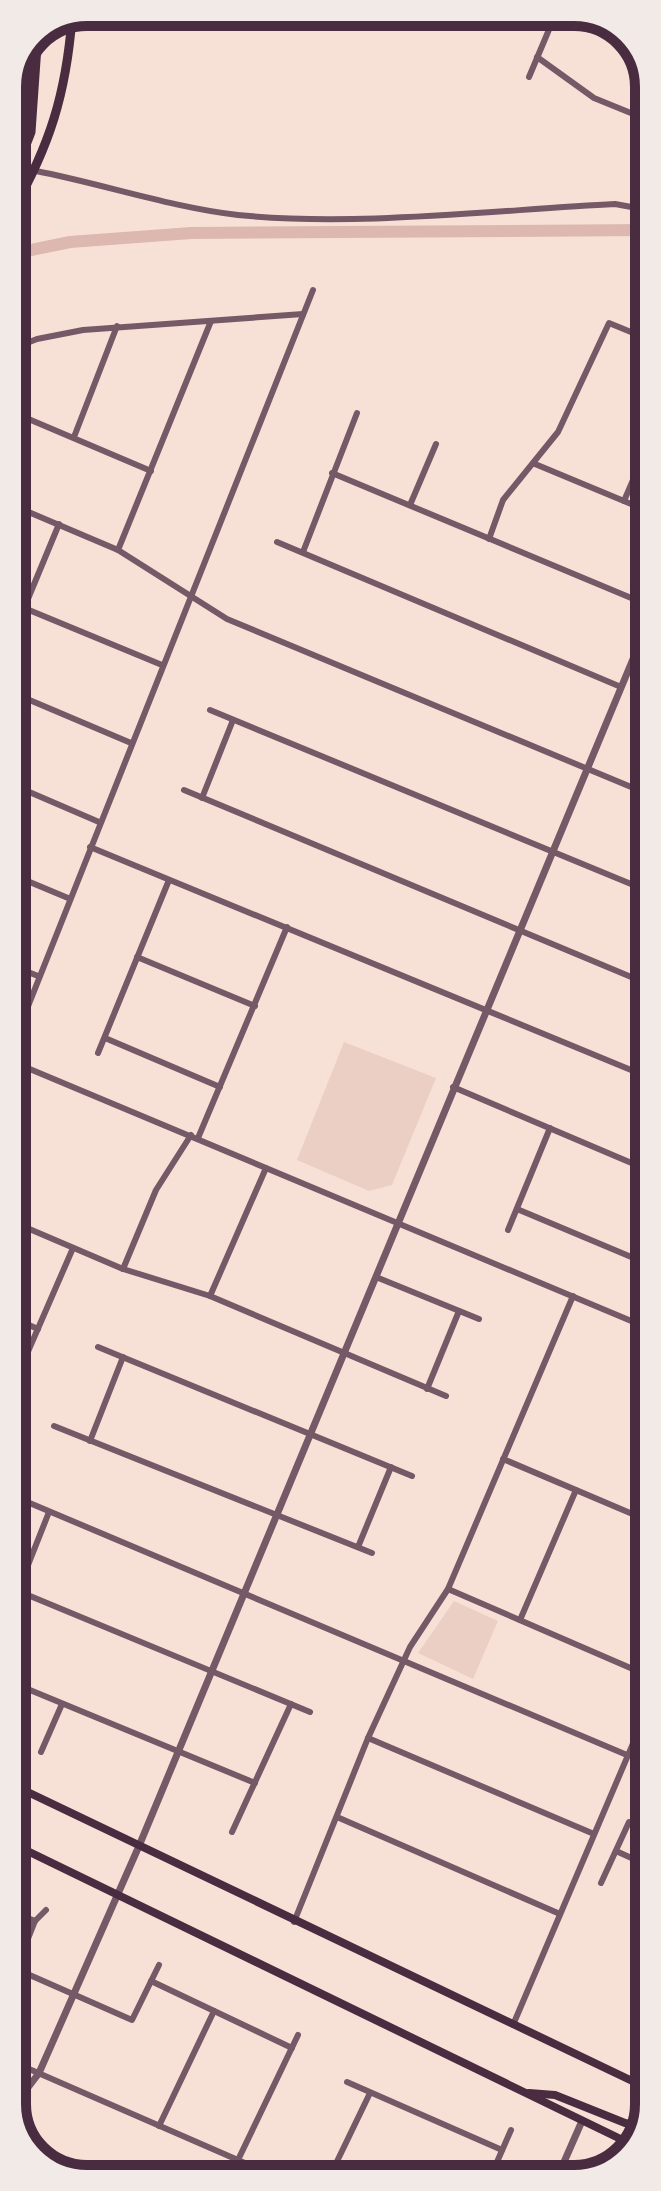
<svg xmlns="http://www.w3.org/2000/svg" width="661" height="2191" font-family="'Golos Text',sans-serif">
	<rect width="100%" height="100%" fill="#f7e1d7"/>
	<g fill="#ebcfc5">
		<path d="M344,1042L436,1078L392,1185L369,1191L297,1160Z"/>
		<path d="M454,1601L498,1621L473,1679L418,1653Z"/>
	</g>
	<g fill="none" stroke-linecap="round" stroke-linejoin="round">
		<path stroke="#dcb8b0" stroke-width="12" d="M12,254L70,242L191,233L648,230"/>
		<g stroke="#755966" stroke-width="6">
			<path d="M462,17L464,12"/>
			<path d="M537,57L594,98L648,120"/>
			<path d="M529,77L556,13"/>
			<path d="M36,171C103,184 170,207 238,215C355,227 496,210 615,204L648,210"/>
			<path d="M12,349L37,339L83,330L303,314"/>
			<path d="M12,412L151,471"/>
			<path d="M74,437L117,326"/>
			<path d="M535,464L648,511"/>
			<path d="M332,473L648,605"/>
			<path d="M624,501L648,445"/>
			<path d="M12,505L118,550L227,619L648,794"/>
			<path d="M410,505L436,444"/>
			<path d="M489,539L503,500L558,432L609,323L648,339"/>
			<path d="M277,542L621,687"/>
			<path d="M118,550L211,321"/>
			<path d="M303,552L357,413"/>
			<path d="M12,603L162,665"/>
			<path d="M13,635L59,524"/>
			<path d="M13,693L131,743"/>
			<path d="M210,710L648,891"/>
			<path d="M13,785L99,822"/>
			<path d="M184,790L648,984"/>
			<path d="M202,798L233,720"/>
			<path d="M90,847L648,1077"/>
			<path d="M13,875L68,898"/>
			<path d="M137,957L255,1006"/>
			<path d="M13,966L38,976"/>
			<path d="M105,1038L220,1087"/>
			<path d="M13,1044L313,290"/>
			<path d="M98,1053L169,880"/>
			<path d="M13,1062L648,1328"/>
			<path d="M453,1087L648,1170"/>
			<path d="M198,1138L287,927"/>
			<path d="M517,1209L648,1264"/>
			<path d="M13,1222L123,1269L210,1296L446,1396"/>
			<path d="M508,1230L550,1128"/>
			<path d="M123,1269L156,1190L191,1135"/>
			<path d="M376,1277L479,1319"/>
			<path d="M641,1292L648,1273"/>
			<path d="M210,1296L266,1168"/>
			<path d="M13,1318L38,1329"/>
			<path d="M98,1347L412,1476"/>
			<path d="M13,1386L73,1248"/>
			<path d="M427,1389L459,1311"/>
			<path d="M54,1426L372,1553"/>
			<path d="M90,1441L123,1357"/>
			<path d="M503,1459L649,1521"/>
			<path d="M13,1496L627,1755"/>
			<path d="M358,1547L391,1467"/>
			<path d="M448,1589L649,1676"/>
			<path d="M18,1591L310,1712"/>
			<path d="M13,1603L49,1512"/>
			<path d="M520,1620L576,1490"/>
			<path d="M13,1683L255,1783"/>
			<path d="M368,1738L594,1834"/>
			<path d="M41,1752L62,1704"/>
			<path d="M337,1817L560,1914"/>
			<path d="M232,1832L291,1704"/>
			<path d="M616,1851L649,1866"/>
			<path d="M601,1883L629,1822"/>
			<path d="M46,1910L35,1921L16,1969L132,2020L159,1965"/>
			<path d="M13,1912L35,1921"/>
			<path d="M294,1922L368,1738L410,1647L448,1589L573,1296"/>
			<path d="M151,1981L292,2048"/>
			<path d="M513,2025L649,1706"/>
			<path d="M13,2062L254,2167"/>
			<path d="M347,2082L502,2150"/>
			<path d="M159,2126L214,2011"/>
			<path d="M238,2160L298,2035"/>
			<path d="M329,2178L370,2093"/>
			<path d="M490,2178L511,2130"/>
		</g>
		<g stroke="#755966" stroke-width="7">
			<path d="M14,2106L39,2073L139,1846L648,623"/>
			<path d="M557,2178L582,2121"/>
		</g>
		<g stroke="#4a2c40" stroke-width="8">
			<path d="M13,1785L649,2089"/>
			<path d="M13,1844L635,2146"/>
			<path d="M529,2093L555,2095L625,2123L642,2125"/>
		</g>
		<g stroke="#4a2c40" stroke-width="9">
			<path d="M12,181L31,132L38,32"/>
			<path d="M12,212C50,145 66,94 72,18"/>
		</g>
	</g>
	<path d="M0 0H661V2191H0ZM87 26H574A61 61 0 0 1 635 87V2104A61 61 0 0 1 574 2165H87A61 61 0 0 1 26 2104V87A61 61 0 0 1 87 26Z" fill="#f1eae7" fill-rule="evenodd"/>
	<path fill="none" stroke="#4a2c40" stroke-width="10" d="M87 26H574A61 61 0 0 1 635 87V2104A61 61 0 0 1 574 2165H87A61 61 0 0 1 26 2104V87A61 61 0 0 1 87 26Z"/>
</svg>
